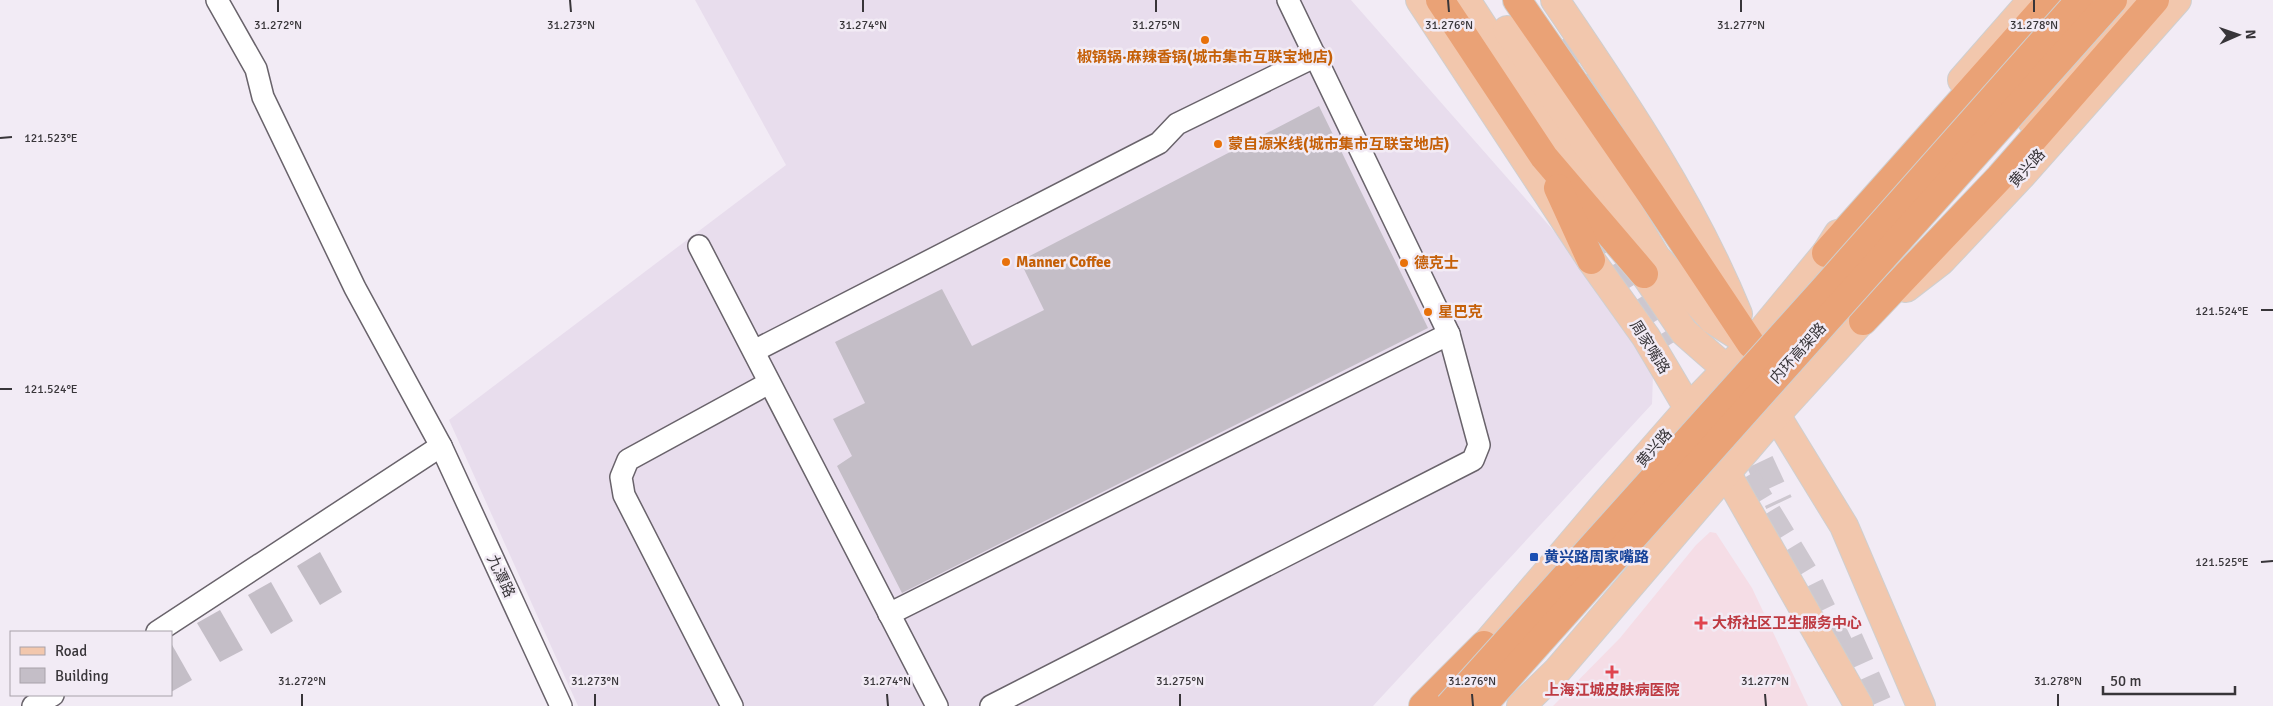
<svg xmlns="http://www.w3.org/2000/svg" width="2273" height="706" font-family="Signika,'Noto Sans SC',sans-serif">
	<rect width="100%" height="100%" fill="#f2ebf5"/>
	<path fill="#e8dded" d="M695,0H1351L1654,345L1652,404L1373,706H578L449,420L786,165Z"/>
	<path fill="#f5dde6" d="M1710,532L1716,533L1752,588L1808,706H1553L1620,638L1696,545Z"/>
	<g fill="#c4bec7">
		<path d="M1319,106L1428,328L902,593L837,466L852,456L833,419L865,403L835,342L942,289L972,346L1044,310L1020,261Z"/>
		<path d="M320,552L342,592L320,605L297,566Z"/>
		<path d="M271,582L293,621L271,634L248,595Z"/>
		<path d="M220,610L243,650L220,662L197,623Z"/>
		<path d="M171,643L192,680L171,692Z"/>
	</g>
	<g fill="none" stroke-linecap="round" stroke-linejoin="round">
		<g stroke="#cdc7cf" stroke-width="28" stroke-dasharray="28 14" stroke-linecap="butt">
			<path d="M1569,36L1583,63L1605,118"/>
			<path d="M1593,228L1666,347"/>
			<path d="M1742,424L1779,503"/>
			<path d="M1724,441L1805,575L1848,663"/>
			<path d="M1849,639L1879,706"/>
		</g>
		<g stroke="#69636b" stroke-width="24">
			<g id="minor">
				<path d="M217,0L256,69L263,97L355,288L441,446L561,706"/>
				<path d="M699,246L937,706"/>
				<path d="M754,351L1159,143L1177,124L1316,56"/>
				<path d="M889,614L1449,334"/>
				<path d="M157,632L441,446"/>
				<path d="M33,706L53,695"/>
				<path d="M732,706L624,495L621,477L628,460L769,383"/>
				<path d="M991,706L1473,460L1479,445L1449,334L1288,0"/>
			</g>
		</g>
		<g stroke="#cfcfcf" stroke-width="30">
			<g id="major">
				<path d="M1420,0L1591,260L1646,337L1697,423"/>
				<path d="M1466,0L1607,218"/>
				<path d="M1555,0C1623,100 1692,201 1738,314"/>
				<path d="M1507,30L1597,159L1656,257L1713,320L1751,344"/>
				<path d="M1962,80L2032,0"/>
				<path d="M2032,121L2135,0"/>
				<path d="M1631,254L1684,332L1740,381"/>
				<path d="M1906,288L1941,261L2021,176L2177,0"/>
				<path d="M1770,398L1776,415L1844,526L1921,706"/>
				<path d="M1719,460L1859,706"/>
				<path d="M1469,664L1605,504L1688,409L1751,344L1826,253L1838,234"/>
				<path d="M1521,706L1557,671L1776,415L1878,303"/>
			</g>
		</g>
		<g stroke="#cfcfcf" stroke-width="30">
			<g id="highway">
				<path d="M1440,0L1544,157L1644,274"/>
				<path d="M1517,0L1651,194L1751,344"/>
				<path d="M1558,188L1591,260"/>
				<path d="M1826,253L2051,0"/>
				<path d="M1863,321L2000,177L2155,0"/>
				<path d="M1423,706L1484,645"/>
			</g>
		</g>
		<use href="#minor" stroke="#fff" stroke-width="21"/>
		<use href="#major" stroke="#f2c7ad" stroke-width="28"/>
		<use href="#highway" stroke="#eaa276" stroke-width="28"/>
		<g stroke="#cfcfcf" stroke-width="30" stroke-linecap="butt">
			<g id="highway-bridge">
				<path d="M1449,706L1824,289L2080,0"/>
				<path d="M1482,706L2113,0"/>
			</g>
		</g>
		<use href="#highway-bridge" stroke="#eaa276" stroke-width="28"/>
	</g>
	<path fill="none" stroke="#383539" stroke-width="2" d="M278,0V12M570,0L571,12M863,0V12M1156,0V12M1448,0L1449,12M1741,0V12M2034,0V12M0,138L12,137M2261,310H2273M0,389H12M2261,562L2273,561M302,694V706M595,694V706M887,694L888,706M1180,694V706M1472,694L1473,706M1765,694L1766,706M2058,694V706"/>
	<g fill="#e8710a" stroke="#f2ebf5" stroke-width="2">
		<circle cx="1205" cy="40" r="5"/>
		<circle cx="1218" cy="144" r="5"/>
		<circle cx="1006" cy="262" r="5"/>
		<circle cx="1404" cy="263" r="5"/>
		<circle cx="1428" cy="312" r="5"/>
	</g>
	<rect fill="#1a4fb4" stroke="#f2ebf5" stroke-width="2" x="1529" y="552" width="10" height="10" rx="2.5"/>
	<g fill="#e0444e" stroke="#f2ebf5" stroke-width="2">
		<path d="M1698.5 615.5h5v5h5v5h-5v5h-5v-5h-5v-5h5z"/>
		<path d="M1609.5 664.5h5v5h5v5h-5v5h-5v-5h-5v-5h5z"/>
	</g>
	<g text-anchor="middle" stroke-width="5" stroke-linejoin="round" paint-order="stroke">
		<g font-size="15" font-weight="bold" fill="#c56008" stroke="#f2ebf5" text-anchor="start">
			<text x="1205" y="62" text-anchor="middle">椒锅锅·麻辣香锅(城市集市互联宝地店)</text>
			<text x="1228" y="149">蒙自源米线(城市集市互联宝地店)</text>
			<text x="1016" y="267">Manner Coffee</text>
			<text x="1414" y="268">德克士</text>
			<text x="1438" y="317">星巴克</text>
		</g>
		<g font-size="15" fill="#383539" stroke="#f2ebf5">
			<text transform="translate(2027 168) rotate(-48)" y="5">黄兴路</text>
			<text transform="translate(1650 347) rotate(58)" y="5">周家嘴路</text>
			<text transform="translate(1798 353) rotate(-48)" y="5">内环高架路</text>
			<text transform="translate(1654 448) rotate(-49)" y="5">黄兴路</text>
			<text transform="translate(501 576) rotate(65)" y="5">九潭路</text>
		</g>
		<g font-size="15" font-weight="bold" fill="#164399" stroke="#f2ebf5" text-anchor="start">
			<text x="1544" y="562">黄兴路周家嘴路</text>
		</g>
		<g font-size="15" font-weight="bold" fill="#be3a42" stroke="#f2ebf5" text-anchor="start">
			<text x="1712" y="628">大桥社区卫生服务中心</text>
			<text x="1612" y="695" text-anchor="middle">上海江城皮肤病医院</text>
		</g>
	</g>
	<g font-size="12" text-anchor="middle" fill="#383539" stroke="#f2ebf5" stroke-width="5" stroke-linejoin="round" paint-order="stroke">
		<text x="278" y="29">31.272°N</text>
		<text x="571" y="29">31.273°N</text>
		<text x="863" y="29">31.274°N</text>
		<text x="1156" y="29">31.275°N</text>
		<text x="1449" y="29">31.276°N</text>
		<text x="1741" y="29">31.277°N</text>
		<text x="2034" y="29">31.278°N</text>
		<text x="51" y="142">121.523°E</text>
		<text x="2222" y="315">121.524°E</text>
		<text x="51" y="393">121.524°E</text>
		<text x="2222" y="566">121.525°E</text>
		<text x="302" y="685">31.272°N</text>
		<text x="595" y="685">31.273°N</text>
		<text x="887" y="685">31.274°N</text>
		<text x="1180" y="685">31.275°N</text>
		<text x="1472" y="685">31.276°N</text>
		<text x="1765" y="685">31.277°N</text>
		<text x="2058" y="685">31.278°N</text>
	</g>
	<rect x="10" y="631" width="162" height="65" fill="#f2ebf5" stroke="#a8a2aa"/>
	<rect x="20" y="647" width="25" height="8" fill="#f2c7ad" stroke="#a8a2aa"/>
	<text x="55" y="656" font-size="15" fill="#383539">Road</text>
	<rect x="20" y="668" width="25" height="15" fill="#c4bec7" stroke="#a8a2aa"/>
	<text x="55" y="681" font-size="15" fill="#383539">Building</text>
	<g transform="translate(2238 35) rotate(88)" stroke="#f2ebf5" stroke-width="4" paint-order="stroke">
	<path d="M0-4L9 19L0 12L-9 19Z" fill="#383539"/>
	<text y="-8" font-size="14" font-weight="bold" text-anchor="middle" fill="#383539">N</text>
	</g>
	<path d="M2103 686v8h132v-8" fill="none" stroke="#383539" stroke-width="2.5"/>
	<text x="2110" y="686" font-size="15" fill="#383539" stroke="#f2ebf5" stroke-width="4" paint-order="stroke">50 m</text>
</svg>
